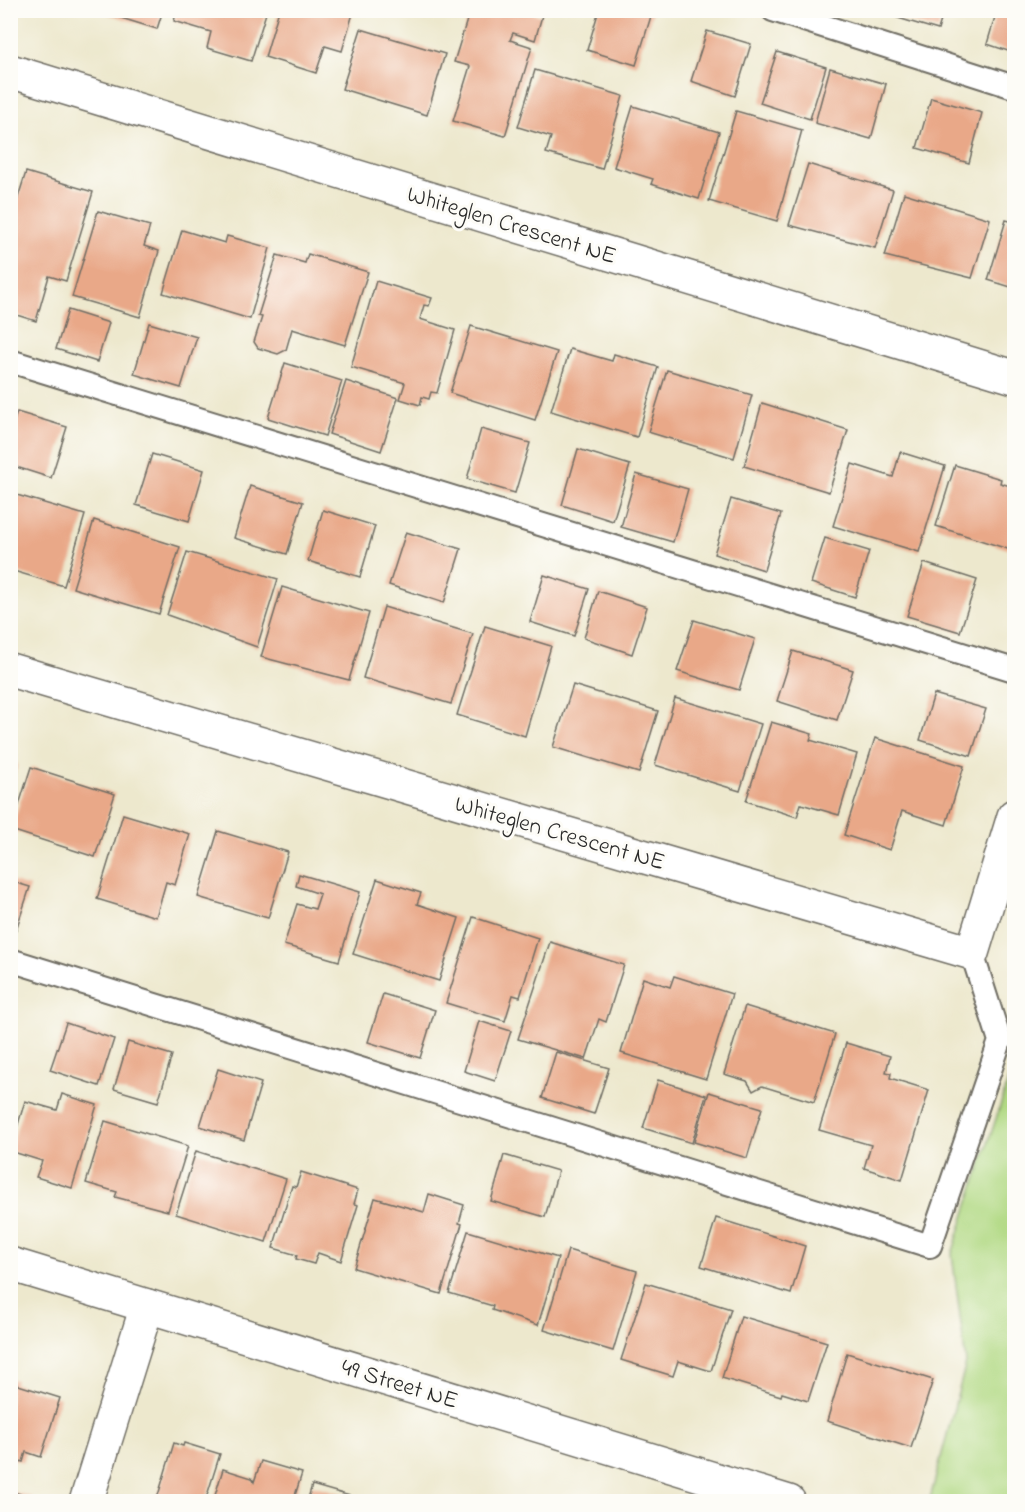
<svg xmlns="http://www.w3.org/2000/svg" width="1025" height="1512" font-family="'Indie Flower',sans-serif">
	<rect width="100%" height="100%" fill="#fdfcf7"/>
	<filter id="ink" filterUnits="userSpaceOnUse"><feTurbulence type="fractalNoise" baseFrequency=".0167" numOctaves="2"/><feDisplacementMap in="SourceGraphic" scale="12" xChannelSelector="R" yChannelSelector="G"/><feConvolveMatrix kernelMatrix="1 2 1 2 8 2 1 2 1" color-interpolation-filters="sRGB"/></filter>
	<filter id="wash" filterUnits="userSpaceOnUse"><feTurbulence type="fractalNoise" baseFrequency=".008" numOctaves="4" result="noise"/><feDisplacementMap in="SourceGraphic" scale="24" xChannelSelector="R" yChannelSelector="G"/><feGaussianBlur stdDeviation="1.35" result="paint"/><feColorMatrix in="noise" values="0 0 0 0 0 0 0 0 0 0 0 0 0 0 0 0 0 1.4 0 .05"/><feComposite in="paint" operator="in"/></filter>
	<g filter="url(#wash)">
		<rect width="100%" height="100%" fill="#ede8cd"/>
		<path fill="#b1d983" stroke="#6e8257" stroke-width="1.5" d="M1014,1063V1501H940L930,1499L966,1363L952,1254Z"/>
		<g id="blocks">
			<g fill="#e9a888">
				<path d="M109,10H163L157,29L108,14Z"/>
				<path d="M177,10H267L251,61L207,48L211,32L174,21Z"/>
				<path d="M279,10H354L342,51L325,46L316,73L265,57Z"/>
				<path d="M470,10H523L542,16L535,40L513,33L510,40L532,47L505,136L453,121L470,66L454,62Z"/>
				<path d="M599,10H643L652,13L636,65L587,50Z"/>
				<path d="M890,10H944L938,30L888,15Z"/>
				<path d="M997,10H1014V53L987,44Z"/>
				<path d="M361,29L445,54L427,115L342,89Z"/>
				<path d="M707,31L751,44L735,96L691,81Z"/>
				<path d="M777,52L826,67L810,119L760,103Z"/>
				<path d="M830,68L886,84L871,139L815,123Z"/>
				<path d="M535,70L623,96L602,169L546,153L551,137L518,127Z"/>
				<path d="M931,98L982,113L969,163L917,148Z"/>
				<path d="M633,106L719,132L699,199L651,184L653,179L614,167Z"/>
				<path d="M736,111L802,130L777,221L709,201Z"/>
				<path d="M808,164L893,190L875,248L789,225Z"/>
				<path d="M26,172L93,192L66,281L49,276L36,321L10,313V223Z"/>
				<path d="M904,193L990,219L972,278L885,256Z"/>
				<path d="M98,211L150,226L144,246L159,251L140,317L72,297Z"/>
				<path d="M1006,220L1014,222V288L988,280Z"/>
				<path d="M182,230L225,243L227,236L270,248L250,319L163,293Z"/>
				<path d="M308,254L368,272L345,345L292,329L286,350L278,354L258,348L254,342L262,317L258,316L277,255L305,263Z"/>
				<path d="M376,281L432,298L429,306L424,305L420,319L455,330L437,393L431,392L429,399L422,397L420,405L400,399L405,383L351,367Z"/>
				<path d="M68,310L109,323L97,362L56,349Z"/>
				<path d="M149,323L197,337L181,388L134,374Z"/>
				<path d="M471,326L557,352L535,420L450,393Z"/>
				<path d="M570,349L612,361L614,354L658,367L637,437L551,411Z"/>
				<path d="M285,363L342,381L325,436L268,418Z"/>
				<path d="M667,370L752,395L734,458L648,432Z"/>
				<path d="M346,381L398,398L381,451L329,434Z"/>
				<path d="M762,403L848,430L829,492L744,466Z"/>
				<path d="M17,412L67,427L51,478L10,465V433Z"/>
				<path d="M481,429L530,443L515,493L467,479Z"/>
				<path d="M578,449L630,465L613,521L562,505Z"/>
				<path d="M900,452L945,466L919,552L833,526L852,464L893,477Z"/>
				<path d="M152,454L204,470L189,521L136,505Z"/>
				<path d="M955,465L1001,479L1000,483L1014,487V551L936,526Z"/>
				<path d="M636,474L688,489L673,542L621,527Z"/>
				<path d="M250,486L303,502L287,554L234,538Z"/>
				<path d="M10,493L85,515L64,586L10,570Z"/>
				<path d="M731,499L781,514L764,570L714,554Z"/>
				<path d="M323,510L375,526L360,577L308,561Z"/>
				<path d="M94,520L180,547L159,614L73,588Z"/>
				<path d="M406,532L461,549L444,603L389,585Z"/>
				<path d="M825,538L869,551L855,597L811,583Z"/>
				<path d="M187,552L278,579L257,647L167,615Z"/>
				<path d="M924,563L977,580L960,632L907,616Z"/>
				<path d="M544,575L589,589L574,636L530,622Z"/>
				<path d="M282,587L369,613L349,680L261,657Z"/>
				<path d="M598,591L647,607L632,654L584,638Z"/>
				<path d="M384,607L473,634L451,704L363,678Z"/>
				<path d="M694,620L755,639L739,690L677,671Z"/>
				<path d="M485,626L551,646L525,736L457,715Z"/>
				<path d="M793,651L853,670L837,720L777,701Z"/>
				<path d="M573,685L658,711L639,773L553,747Z"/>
				<path d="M934,694L986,709L971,756L920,740Z"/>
				<path d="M675,698L761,724L740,791L655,765Z"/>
				<path d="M771,722L812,734L810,740L857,754L839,815L801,804L797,817L746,801Z"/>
				<path d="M875,738L964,766L946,825L902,811L890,850L844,835Z"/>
				<path d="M10,762L18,764L11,786H10Z"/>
				<path d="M31,767L115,794L95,857L11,830Z"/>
				<path d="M123,814L190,834L175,885L166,882L156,917L97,899Z"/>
				<path d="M218,831L288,852L268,918L198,897Z"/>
				<path d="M299,874L360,892L339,961L284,945L297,904L315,909L320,894L296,886Z"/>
				<path d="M377,879L421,893L417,904L459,918L439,981L353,954Z"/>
				<path d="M10,881L30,887L15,933L10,932Z"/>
				<path d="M473,917L538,938L520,997L513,995L505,1021L446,1003Z"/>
				<path d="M550,942L624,965L606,1022L599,1019L586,1059L518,1039Z"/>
				<path d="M674,976L732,994L706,1079L621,1053L643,978L670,987Z"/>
				<path d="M383,994L435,1010L420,1058L368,1042Z"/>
				<path d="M745,1006L835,1034L814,1102L762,1086L753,1091L747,1081L724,1074Z"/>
				<path d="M479,1021L511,1031L495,1081L464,1071Z"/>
				<path d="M66,1023L114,1039L99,1086L50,1070Z"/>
				<path d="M128,1042L172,1055L158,1102L114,1089Z"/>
				<path d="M846,1043L890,1056L886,1072L891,1073L890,1078L929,1090L902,1180L864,1168L871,1145L819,1130Z"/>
				<path d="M556,1052L609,1068L594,1114L542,1098Z"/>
				<path d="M218,1069L261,1083L244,1140L200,1126Z"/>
				<path d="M658,1080L706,1095L692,1143L643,1128Z"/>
				<path d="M709,1092L762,1108L747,1158L694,1142Z"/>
				<path d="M62,1094L97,1105L72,1188L36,1177L42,1161L10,1151L25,1101L57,1110Z"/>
				<path d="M105,1121L188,1146L168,1211L115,1197L117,1192L86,1183Z"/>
				<path d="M196,1151L286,1179L266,1242L176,1214Z"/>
				<path d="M504,1155L558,1171L545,1217L491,1201Z"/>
				<path d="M301,1172L358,1190L354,1204L358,1205L341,1261L318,1253L314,1264L296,1259L297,1255L273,1248L292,1186L296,1187Z"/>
				<path d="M429,1194L464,1205L459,1223L462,1224L441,1294L354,1268L375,1198L424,1212Z"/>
				<path d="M716,1218L805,1246L791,1294L701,1266Z"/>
				<path d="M468,1231L558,1258L538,1325L492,1310L493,1306L449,1293Z"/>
				<path d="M568,1250L637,1271L613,1351L544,1330Z"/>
				<path d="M646,1283L731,1309L711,1371L678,1361L673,1376L621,1360Z"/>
				<path d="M741,1316L827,1342L808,1401L782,1393L781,1396L722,1378Z"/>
				<path d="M847,1353L933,1380L911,1448L827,1421Z"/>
				<path d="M10,1379L16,1380L15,1384L60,1398L41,1457L26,1452L23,1462L10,1458Z"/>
				<path d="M174,1443L183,1446L184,1443L220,1454L205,1502H156Z"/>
				<path d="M261,1461L302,1473L293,1502H213L223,1469L252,1478L254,1482Z"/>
				<path d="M312,1485L357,1498L356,1502H307Z"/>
				<path d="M10,1491L34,1498V1502H10Z"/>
			</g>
		</g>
	</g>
	<g filter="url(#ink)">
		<use href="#blocks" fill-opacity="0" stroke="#6f6d64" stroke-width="1.5"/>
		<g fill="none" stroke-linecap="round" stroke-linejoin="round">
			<g stroke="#6f6d64" stroke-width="26">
				<g id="lane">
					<path d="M773,10L1014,87"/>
					<path d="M10,361L1014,670"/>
					<path d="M10,960L930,1246L1000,1041L972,953"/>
				</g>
			</g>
			<g stroke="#6f6d64" stroke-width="36">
				<g id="street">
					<path d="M10,71L1014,377"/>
					<path d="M10,670L972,953L1014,816"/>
					<path d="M10,1264L789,1502"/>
					<path d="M86,1502L147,1306"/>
				</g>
			</g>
			<use href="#lane" stroke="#fff" stroke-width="22"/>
			<use href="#street" stroke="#fff" stroke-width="33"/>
		</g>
	</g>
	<g text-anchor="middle" stroke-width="6" stroke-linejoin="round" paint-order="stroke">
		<g font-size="24" fill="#2b2b2b" stroke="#fdfcf7">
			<text transform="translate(512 224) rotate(17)" y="8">Whiteglen Crescent NE</text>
			<text transform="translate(560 832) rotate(16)" y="8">Whiteglen Crescent NE</text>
			<text transform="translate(400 1383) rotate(17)" y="8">49 Street NE</text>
		</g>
	</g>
	<rect width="1025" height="1512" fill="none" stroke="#fdfcf7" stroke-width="36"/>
</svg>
